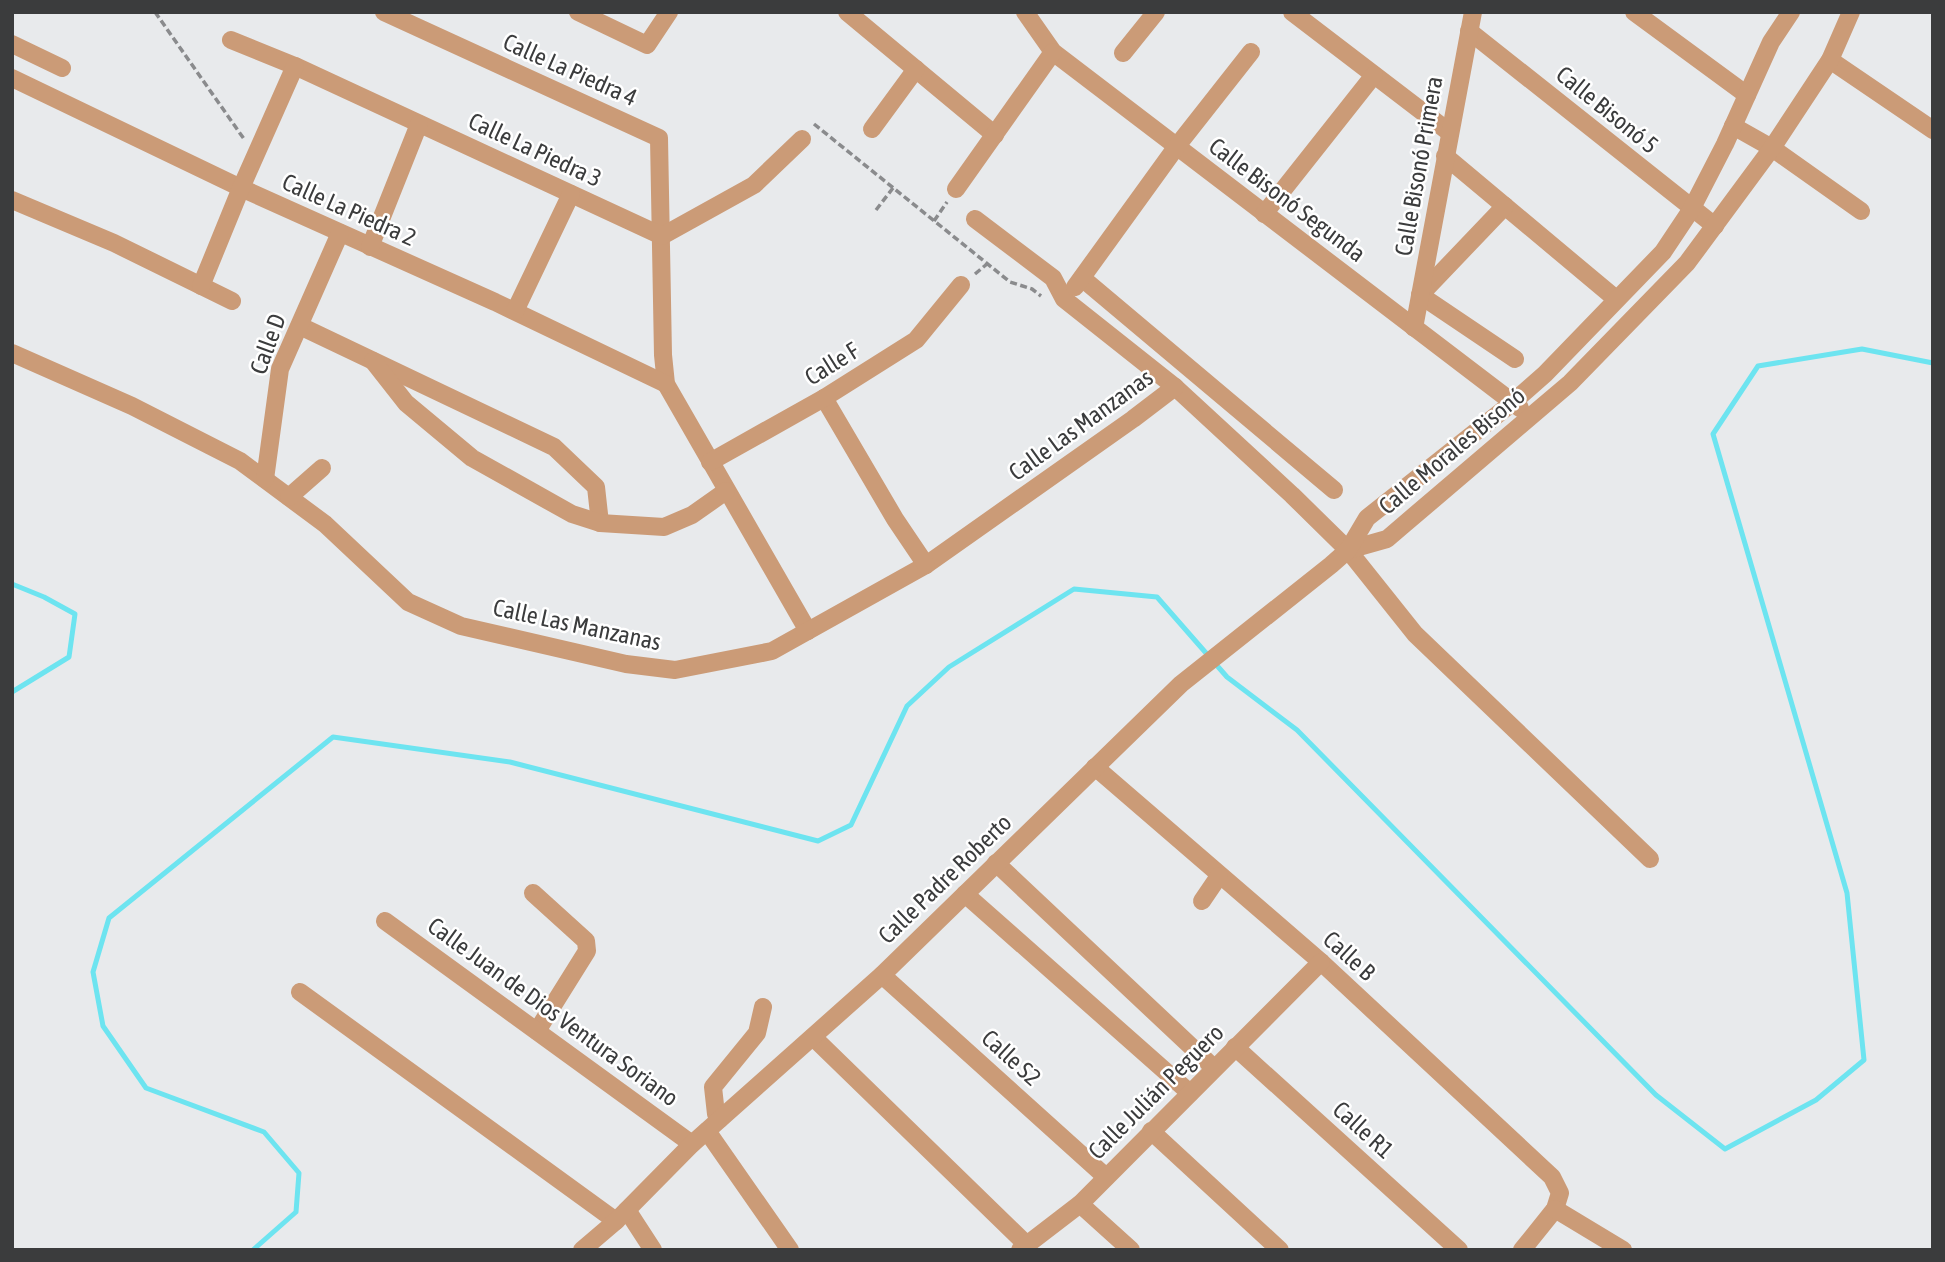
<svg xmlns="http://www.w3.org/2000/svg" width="1945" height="1262" font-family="'Asap Condensed',sans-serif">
	<rect width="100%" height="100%" fill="#e8eaec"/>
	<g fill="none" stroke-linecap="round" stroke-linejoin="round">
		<g stroke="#6de4f0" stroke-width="5">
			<path d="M12,584L44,597L75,614L69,657L12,692"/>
			<path d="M253,1250L296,1212L299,1173L264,1132L146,1088L103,1026L93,972L109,918L333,737L510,762L818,841L851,825L907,706L949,667L1074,589L1157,597L1227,677L1297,730L1656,1095L1725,1149L1816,1100L1864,1060L1847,893L1713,434L1758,366L1862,349L1933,363"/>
		</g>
		<g stroke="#8a8b8d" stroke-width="3.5" stroke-dasharray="7 3.5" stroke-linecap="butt">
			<path d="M155,12L244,139"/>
			<path d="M814,124L1010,282L1032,289L1041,296"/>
			<path d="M876,210L893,188"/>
			<path d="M934,221L947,202"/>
			<path d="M975,274L987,264"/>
		</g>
		<g stroke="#cb9b77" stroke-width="18">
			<path d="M384,12L659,138L663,355L666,384L808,631"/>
			<path d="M578,12L647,45L669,12"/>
			<path d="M847,12L995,135"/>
			<path d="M1025,12L1053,52L1520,408"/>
			<path d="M1292,12L1449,132"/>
			<path d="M1634,12L1747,95"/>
			<path d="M1469,31L1715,226"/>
			<path d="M231,40L295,66L662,236L754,185L802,139"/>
			<path d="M12,44L62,68"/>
			<path d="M1123,53L1156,12"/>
			<path d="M1830,60L1933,130"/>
			<path d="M12,78L241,188L495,302L666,384"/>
			<path d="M1733,126L1772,148L1861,211"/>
			<path d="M872,129L916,69"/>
			<path d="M1445,156L1616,299"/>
			<path d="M956,189L1053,52"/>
			<path d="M12,200L114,243L232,301"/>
			<path d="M1505,206L1420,295L1515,359"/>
			<path d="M1264,214L1374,75"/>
			<path d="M975,219L1053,278L1064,299L1175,387L1292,495L1348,550L1415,634L1650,859"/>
			<path d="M370,247L419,124"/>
			<path d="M1082,278L1334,490"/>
			<path d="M201,286L241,188L295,66"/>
			<path d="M1075,287L1177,146L1251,52"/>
			<path d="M515,311L571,194"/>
			<path d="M300,326L554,447L596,487L600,523"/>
			<path d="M1414,328L1473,12"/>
			<path d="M12,353L132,406L240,461L325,524L408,602L461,626L626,664L675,670L772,651L926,565L1133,419L1175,387"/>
			<path d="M373,361L406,403L472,458L572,514L600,523L664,527L692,515L726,491"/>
			<path d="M824,398L895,519L926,565"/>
			<path d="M710,462L824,398L916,340L961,285"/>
			<path d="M265,479L280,369L340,233"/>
			<path d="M289,497L322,468"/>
			<path d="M1348,550L1387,539L1401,527L1570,383L1687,263L1772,148L1830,60L1851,12"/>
			<path d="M1095,767L1321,962L1552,1177L1560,1193L1555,1209L1522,1250"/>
			<path d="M996,863L1214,1068"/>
			<path d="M533,893L586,941L587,951L537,1031"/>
			<path d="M965,894L1190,1093"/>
			<path d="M1202,901L1219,876"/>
			<path d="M385,921L692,1144"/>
			<path d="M882,975L1106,1177"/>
			<path d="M300,992L616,1221"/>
			<path d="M813,1037L1027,1245"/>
			<path d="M1235,1047L1459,1250"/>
			<path d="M720,1119L716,1114L713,1087L757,1033L763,1007"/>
			<path d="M707,1131L790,1250"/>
			<path d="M1151,1131L1280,1250"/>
			<path d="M1080,1204L1131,1250"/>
			<path d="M1555,1209L1623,1250"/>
			<path d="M627,1210L653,1250"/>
			<path d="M582,1250L616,1221L692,1144L882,975L1181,684L1331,565L1348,550L1367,518L1512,403L1545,374L1663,252L1691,210L1725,144L1771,42L1791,12"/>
			<path d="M1020,1250L1080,1204L1321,962"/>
		</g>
	</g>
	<g text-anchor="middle" stroke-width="5" stroke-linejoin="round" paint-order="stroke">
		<g font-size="24" fill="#3b3c3d" stroke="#fff">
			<text transform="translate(570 70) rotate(24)" y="8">Calle La Piedra 4</text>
			<text transform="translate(1607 110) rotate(39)" y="8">Calle Bisonó 5</text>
			<text transform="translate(535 150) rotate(25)" y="8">Calle La Piedra 3</text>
			<text transform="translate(1419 166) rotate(-80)" y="8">Calle Bisonó Primera</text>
			<text transform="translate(1287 200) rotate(37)" y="8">Calle Bisonó Segunda</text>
			<text transform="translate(349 210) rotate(24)" y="8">Calle La Piedra 2</text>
			<text transform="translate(268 344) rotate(-70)" y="8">Calle D</text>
			<text transform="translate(832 364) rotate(-32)" y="8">Calle F</text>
			<text transform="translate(1081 425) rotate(-36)" y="8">Calle Las Manzanas</text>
			<text transform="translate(1452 451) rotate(-40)" y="8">Calle Morales Bisonó</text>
			<text transform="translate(577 625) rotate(12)" y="8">Calle Las Manzanas</text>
			<text transform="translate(945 879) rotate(-44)" y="8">Calle Padre Roberto</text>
			<text transform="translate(1349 956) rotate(42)" y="8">Calle B</text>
			<text transform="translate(553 1012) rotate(36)" y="8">Calle Juan de Dios Ventura Soriano</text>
			<text transform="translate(1011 1058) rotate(42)" y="8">Calle S2</text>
			<text transform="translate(1156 1092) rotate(-45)" y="8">Calle Julián Peguero</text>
			<text transform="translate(1363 1130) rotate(42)" y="8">Calle R1</text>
		</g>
	</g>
	<rect width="1945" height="1262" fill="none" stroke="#3b3c3d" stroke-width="28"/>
</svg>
